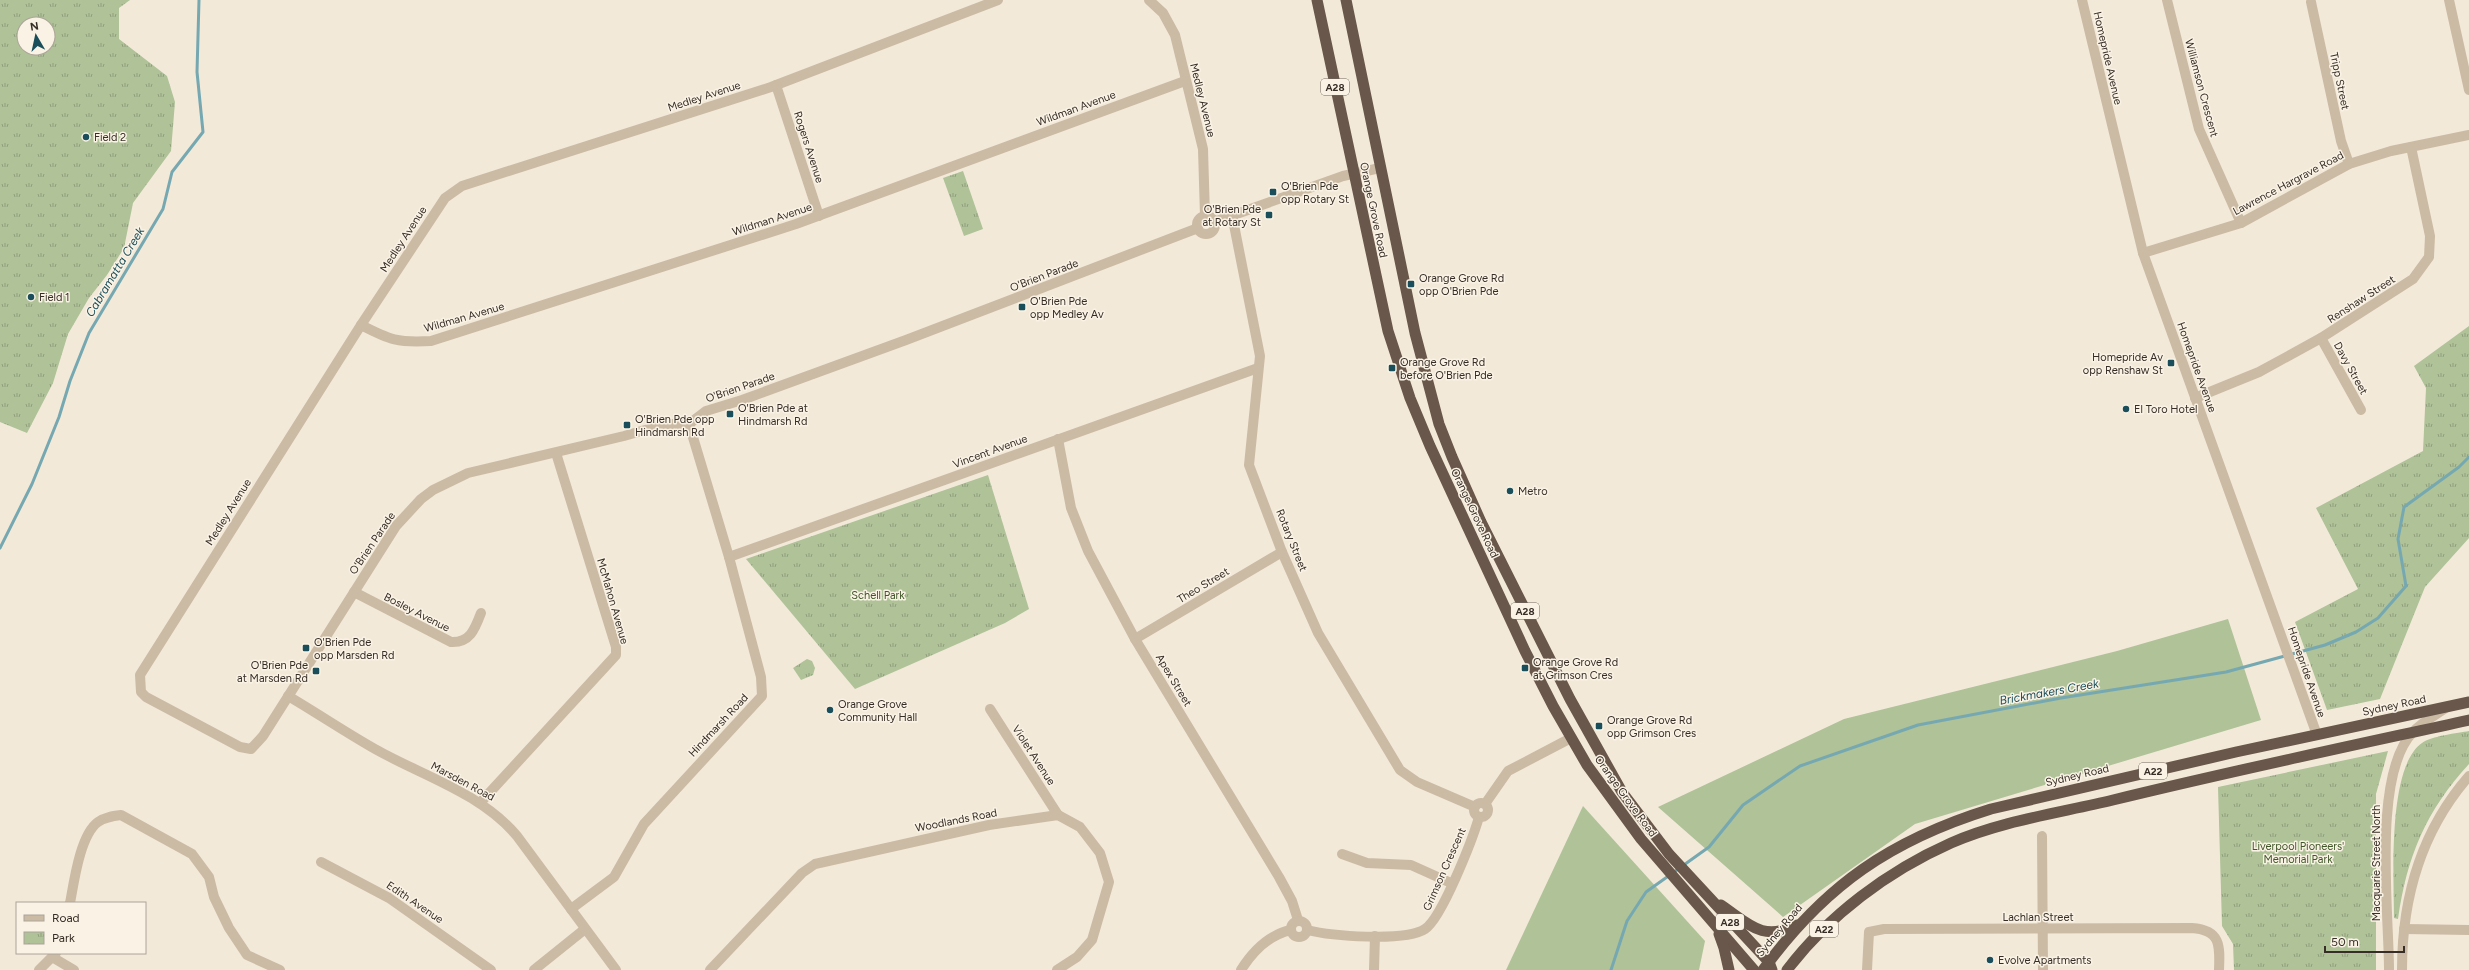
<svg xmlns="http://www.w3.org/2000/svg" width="2469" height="970" font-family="Figtree,sans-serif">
	<defs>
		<pattern id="park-tufts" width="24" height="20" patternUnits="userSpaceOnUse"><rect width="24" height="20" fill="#afc298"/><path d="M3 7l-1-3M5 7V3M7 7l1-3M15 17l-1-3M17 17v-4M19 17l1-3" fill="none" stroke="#8f9e7c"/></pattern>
	</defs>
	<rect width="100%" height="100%" fill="#f3e9d9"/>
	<g fill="#afc298">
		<path d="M2228,619L2261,720L1915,824L1783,917L1658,807L1844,719L2117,651Z"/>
		<path d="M1583,806L1705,941L1699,970H1506Z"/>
	</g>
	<g fill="url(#park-tufts)" fill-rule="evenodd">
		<path d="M0,0H130L119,8V39L167,76L175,102L171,151L133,203L124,248L107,275L89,298L68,334L53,383L27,433L0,422ZM24,24H48V48H24Z"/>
		<path d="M963,171L983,229L964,236L943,178Z"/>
		<path d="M2469,326V538L2425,587L2380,699L2327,710L2295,622L2358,589L2316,508L2423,451L2426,388L2414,366Z"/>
		<path d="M988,475L1029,609L1005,623L855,689L746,559Z"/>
		<path d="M807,659L812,661L815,668L813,675L801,680L793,668Z"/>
		<path d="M2469,731V764C2426,811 2407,856 2398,919L2394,918C2394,879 2387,767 2422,743C2431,736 2458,733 2469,731Z"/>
		<path d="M2388,751L2376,794V970H2234L2233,944L2222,926L2218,787Z"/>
	</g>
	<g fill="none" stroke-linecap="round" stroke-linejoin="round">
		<g stroke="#76a8b1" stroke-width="3">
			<path d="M0,548L32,484L59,417L70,381L89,333L163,209L172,172L203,132L197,72L199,0"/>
			<path d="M1611,970L1627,921L1646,892L1709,847L1743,805L1800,766L1918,725L2061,698L2226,672L2325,645L2356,632L2378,618L2406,586L2398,539L2404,507L2459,467L2469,457"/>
		</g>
		<g stroke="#cbbba4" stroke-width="10">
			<path d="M998,0L771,87L462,186L445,198L361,325L140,675L141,692L146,697L240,747L251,749L263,736L396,526L421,499L433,490L468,473L624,436L666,424H689L706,411L742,400L906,340L1198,228"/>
			<path d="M1149,0L1163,13L1175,35L1203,149L1205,216"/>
			<path d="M2082,0L2143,253L2317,735"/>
			<path d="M2167,0L2199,129L2241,223"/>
			<path d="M2449,0L2469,90"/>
			<path d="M2311,2L2341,141L2349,164"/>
			<path d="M776,85L819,216"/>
			<path d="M1232,215L1260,356L1249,465L1282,552L1318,633L1400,770L1417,782L1475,807"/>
			<circle cx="1206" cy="225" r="9"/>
			<path d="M1214,222L1343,176L1380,168"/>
			<path d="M2143,253L2241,223L2349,164L2391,151L2469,135"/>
			<path d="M361,325C390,340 398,343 431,341L796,224L1185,81"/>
			<path d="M2321,338L2361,410"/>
			<path d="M2195,398L2259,372L2321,338L2413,279L2429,257L2430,236L2411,147"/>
			<path d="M1058,439L1071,508L1088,551L1135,639L1279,877L1292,901L1298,920"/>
			<path d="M729,557L1258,368"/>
			<path d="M354,592L451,642C470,643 475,629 481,613"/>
			<path d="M1135,639L1282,552"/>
			<path d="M288,696C317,713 345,732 375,749C423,776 481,793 517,836L616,970"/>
			<path d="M990,709L1058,815"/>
			<path d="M480,803L616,655V647L556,453"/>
			<circle cx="1481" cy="810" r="7"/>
			<path d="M1485,804L1508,771L1571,738"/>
			<path d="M2042,836L2043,970"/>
			<path d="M1342,854L1367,863L1411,865L1451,883"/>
			<path d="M321,862L389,898L491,970"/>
			<path d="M70,903C74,882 80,835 98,822C105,817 113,816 121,815L192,854L209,877L214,897L229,928L247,955L280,970"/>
			<path d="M571,909L614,877L644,824L762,696L761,677L729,557L689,424"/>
			<circle cx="1299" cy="929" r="8"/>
			<path d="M2404,929L2469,930"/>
			<path d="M1307,930C1331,936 1405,942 1425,929C1442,918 1473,838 1479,817"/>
			<path d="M52,957L74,970"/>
			<path d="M39,970L56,953"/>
			<path d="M534,970L585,929"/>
			<path d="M710,970L802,873L815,864L989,825L1058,815L1080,827L1100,853L1109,882L1092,940L1077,957L1057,970"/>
			<path d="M1241,970C1253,951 1268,935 1291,930"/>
			<path d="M1374,970L1375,936"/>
			<path d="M1867,970L1869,932L1884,929L2192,928C2221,930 2220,946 2219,970"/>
			<path d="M2389,970C2389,912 2372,774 2413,732C2422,722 2436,715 2447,707"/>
			<path d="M2402,970C2402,898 2421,831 2469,776"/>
		</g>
		<g stroke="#68574a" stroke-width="11">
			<path d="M1317,0L1388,331L1410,398L1430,446L1525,651L1553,706L1587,765L1641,839L1754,970"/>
			<path d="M1346,0L1415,333L1439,424L1452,457L1481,522L1570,699L1622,792L1669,854L1769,962L1772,970"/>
			<path d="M1721,905C1749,924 1762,942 1797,925"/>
			<path d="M1719,934L1724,948L1729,970"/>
			<path d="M1763,970C1825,885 1891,840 1991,809L2236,752L2469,702"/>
			<path d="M1787,970C1829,915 1888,871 1951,843C2001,821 2059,813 2113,800C2231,771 2350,746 2469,720"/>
		</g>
	</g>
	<g fill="#1a4e5a" stroke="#faf3e5" stroke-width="1.5">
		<circle cx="86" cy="137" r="4"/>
		<rect x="1269" y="188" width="8" height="8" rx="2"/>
		<rect x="1265" y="211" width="8" height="8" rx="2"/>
		<rect x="1407" y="280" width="8" height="8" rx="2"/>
		<circle cx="31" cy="297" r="4"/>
		<rect x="1018" y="303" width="8" height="8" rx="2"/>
		<rect x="2167" y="359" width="8" height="8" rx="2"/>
		<rect x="1388" y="364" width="8" height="8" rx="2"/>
		<circle cx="2126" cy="409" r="4"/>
		<rect x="726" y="410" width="8" height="8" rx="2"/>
		<rect x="623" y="421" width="8" height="8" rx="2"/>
		<circle cx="1510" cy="491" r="4"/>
		<rect x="302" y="644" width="8" height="8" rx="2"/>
		<rect x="1521" y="664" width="8" height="8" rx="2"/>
		<rect x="312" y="667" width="8" height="8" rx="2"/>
		<circle cx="830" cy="710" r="4"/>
		<rect x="1595" y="722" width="8" height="8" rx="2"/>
		<circle cx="1990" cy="960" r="4"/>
	</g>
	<g text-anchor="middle" stroke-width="3" stroke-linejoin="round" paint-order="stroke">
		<g fill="#faf3e5" stroke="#71685f" stroke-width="1">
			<rect x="1321" y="79" width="28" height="16" rx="3"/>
			<rect x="1511" y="603" width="28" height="16" rx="3"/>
			<rect x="2139" y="763" width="28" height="16" rx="3"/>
			<rect x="1716" y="914" width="28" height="16" rx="3"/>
			<rect x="1810" y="921" width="28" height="16" rx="3"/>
		</g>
		<g font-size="10" font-weight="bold" fill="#362d26">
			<text x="1335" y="91">A28</text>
			<text x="1525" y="615">A28</text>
			<text x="2153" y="775">A22</text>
			<text x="1730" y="926">A28</text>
			<text x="1824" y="933">A22</text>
		</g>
		<g font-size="11" fill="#362d26" stroke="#faf3e5">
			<text transform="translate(2108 58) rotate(77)" y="4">Homepride Avenue</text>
			<text transform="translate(2340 81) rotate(78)" y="4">Tripp Street</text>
			<text transform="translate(2202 88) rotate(75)" y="4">Williamson Crescent</text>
			<text transform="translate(704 96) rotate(-18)" y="4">Medley Avenue</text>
			<text transform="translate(1203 100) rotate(76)" y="4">Medley Avenue</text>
			<text transform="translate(1076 108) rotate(-20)" y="4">Wildman Avenue</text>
			<text transform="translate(809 147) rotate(72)" y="4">Rogers Avenue</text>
			<text transform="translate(2288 183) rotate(-28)" y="4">Lawrence Hargrave Road</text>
			<text transform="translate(1374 210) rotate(78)" y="4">Orange Grove Road</text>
			<text transform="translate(772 219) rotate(-18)" y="4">Wildman Avenue</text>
			<text transform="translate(403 239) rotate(-57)" y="4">Medley Avenue</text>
			<text transform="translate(1044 275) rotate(-21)" y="4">O'Brien Parade</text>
			<text transform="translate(2361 299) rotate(-33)" y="4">Renshaw Street</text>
			<text transform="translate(464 317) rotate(-16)" y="4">Wildman Avenue</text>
			<text transform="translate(2197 367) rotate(70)" y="4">Homepride Avenue</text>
			<text transform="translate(2351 368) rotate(61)" y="4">Davy Street</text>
			<text transform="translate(740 387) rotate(-19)" y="4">O'Brien Parade</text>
			<text transform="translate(990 451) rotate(-20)" y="4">Vincent Avenue</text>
			<text transform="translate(228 512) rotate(-58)" y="4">Medley Avenue</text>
			<text transform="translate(1475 513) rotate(65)" y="4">Orange Grove Road</text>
			<text transform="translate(1292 540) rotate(68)" y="4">Rotary Street</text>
			<text transform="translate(372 543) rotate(-56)" y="4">O'Brien Parade</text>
			<text transform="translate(1203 585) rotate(-31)" y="4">Theo Street</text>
			<text transform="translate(613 601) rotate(74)" y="4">McMahon Avenue</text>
			<text transform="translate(417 612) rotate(27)" y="4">Bosley Avenue</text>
			<text transform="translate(2307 672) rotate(71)" y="4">Homepride Avenue</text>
			<text transform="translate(1174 680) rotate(59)" y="4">Apex Street</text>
			<text transform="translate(2394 705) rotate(-12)" y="4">Sydney Road</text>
			<text transform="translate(718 725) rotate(-47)" y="4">Hindmarsh Road</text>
			<text transform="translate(1034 755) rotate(57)" y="4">Violet Avenue</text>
			<text transform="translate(2077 775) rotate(-13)" y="4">Sydney Road</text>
			<text transform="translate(463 781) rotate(28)" y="4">Marsden Road</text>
			<text transform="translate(1626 796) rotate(54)" y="4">Orange Grove Road</text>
			<text transform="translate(956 820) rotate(-11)" y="4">Woodlands Road</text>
			<text transform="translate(2376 863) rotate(-90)" y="4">Macquarie Street North</text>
			<text transform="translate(1444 869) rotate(-66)" y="4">Grimson Crescent</text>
			<text transform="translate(415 902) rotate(34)" y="4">Edith Avenue</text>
			<text x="2038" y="921">Lachlan Street</text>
			<text transform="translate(1779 930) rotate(-50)" y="4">Sydney Road</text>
		</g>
		<g font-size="11" fill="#362d26" stroke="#faf3e5" text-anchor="start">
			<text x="94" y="141">Field 2</text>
			<text x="1281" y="190">O'Brien Pde<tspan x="1281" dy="13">opp Rotary St</tspan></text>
			<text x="1261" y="213" text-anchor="end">O'Brien Pde<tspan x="1261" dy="13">at Rotary St</tspan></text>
			<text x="1419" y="282">Orange Grove Rd<tspan x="1419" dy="13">opp O'Brien Pde</tspan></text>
			<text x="39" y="301">Field 1</text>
			<text x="1030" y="305">O'Brien Pde<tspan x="1030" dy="13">opp Medley Av</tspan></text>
			<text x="2163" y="361" text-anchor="end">Homepride Av<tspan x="2163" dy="13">opp Renshaw St</tspan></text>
			<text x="1400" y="366">Orange Grove Rd<tspan x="1400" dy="13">before O'Brien Pde</tspan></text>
			<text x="738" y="412">O'Brien Pde at<tspan x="738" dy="13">Hindmarsh Rd</tspan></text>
			<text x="2134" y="413">El Toro Hotel</text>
			<text x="635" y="423">O'Brien Pde opp<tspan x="635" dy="13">Hindmarsh Rd</tspan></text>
			<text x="1518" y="495">Metro</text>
			<text x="314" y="646">O'Brien Pde<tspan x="314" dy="13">opp Marsden Rd</tspan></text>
			<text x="1533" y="666">Orange Grove Rd<tspan x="1533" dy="13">at Grimson Cres</tspan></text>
			<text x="308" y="669" text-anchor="end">O'Brien Pde<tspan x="308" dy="13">at Marsden Rd</tspan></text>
			<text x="838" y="708">Orange Grove<tspan x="838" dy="13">Community Hall</tspan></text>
			<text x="1607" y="724">Orange Grove Rd<tspan x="1607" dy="13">opp Grimson Cres</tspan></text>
			<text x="1998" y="964">Evolve Apartments</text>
		</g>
		<g font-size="11" fill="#405629" stroke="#faf3e5">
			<text x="878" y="599">Schell Park</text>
			<text x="2298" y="850">Liverpool Pioneers'<tspan x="2298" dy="13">Memorial Park</tspan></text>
		</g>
		<g font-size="12" font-style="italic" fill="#1a4e5a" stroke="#faf3e5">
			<text transform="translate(115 272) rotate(-59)" y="4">Cabramatta Creek</text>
			<text transform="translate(2049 692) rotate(-10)" y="4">Brickmakers Creek</text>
		</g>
	</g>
	<rect x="16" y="902" width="130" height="52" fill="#faf3e5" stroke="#aca499"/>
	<rect x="24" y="915" width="20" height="6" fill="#cbbba4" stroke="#aca499"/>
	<text x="52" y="922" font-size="12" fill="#362d26">Road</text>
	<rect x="24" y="932" width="20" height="12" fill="url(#park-tufts)" stroke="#aca499"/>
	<text x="52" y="942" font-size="12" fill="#362d26">Park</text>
	<g transform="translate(36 36) rotate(351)"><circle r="19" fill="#faf3e5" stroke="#aca499"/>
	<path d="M0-3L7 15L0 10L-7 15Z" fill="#1a4e5a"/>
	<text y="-6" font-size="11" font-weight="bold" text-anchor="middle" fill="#362d26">N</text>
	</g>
	<path d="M2325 946v6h79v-6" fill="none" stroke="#362d26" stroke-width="2"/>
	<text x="2331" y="946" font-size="12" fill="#362d26" stroke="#faf3e5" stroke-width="3" paint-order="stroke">50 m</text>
</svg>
